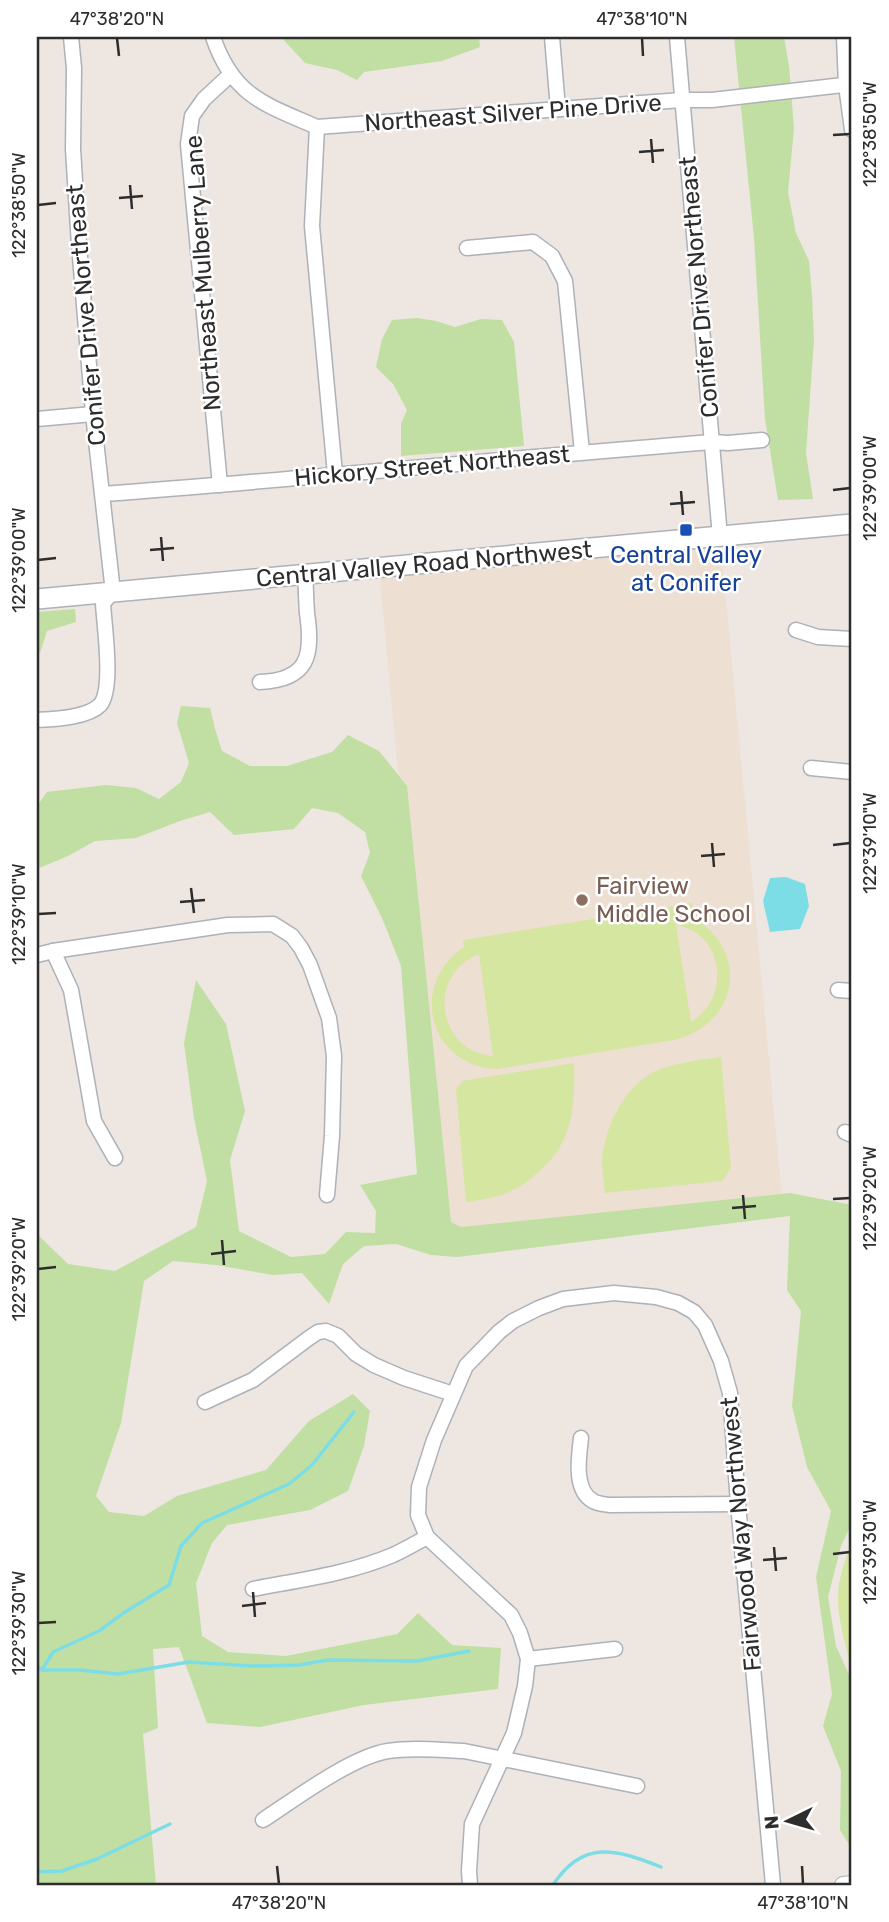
<svg xmlns="http://www.w3.org/2000/svg" width="889" height="1922" font-family="Rubik,sans-serif">
	<rect width="100%" height="100%" fill="#ede6e1"/>
	<path fill="#ede0d2" d="M720,537L783,1210L442,1241L379,568Z"/>
	<g fill="#c1dfa2">
		<path d="M281,37H479L480,47L442,61L364,72L357,80L337,70L305,63Z"/>
		<path d="M734,37H784L789,66L794,128L788,192L796,233L809,261L812,295L814,340L806,453L813,499L778,500L765,419L754,238Z"/>
		<path d="M417,318L436,321L455,327L481,319L502,320L514,342L524,446L401,456V424L407,410L393,384L376,367L382,339L392,320Z"/>
		<path d="M75,609L76,622L47,631L40,653L37,650V612Z"/>
		<path d="M181,706L210,708L215,729L222,751L250,766H287L332,752L348,735L379,751L407,786L451,1222L461,1227L790,1193L852,1205V1523L841,1546L828,1597L836,1646L852,1681L849,1730L852,1732V1849L840,1830L841,1771L823,1726L832,1694L816,1577L831,1511L807,1467L792,1406L801,1311L787,1290L790,1216L457,1257L431,1255L396,1244L364,1246L343,1264L329,1304L302,1273L273,1275L216,1265L173,1261L144,1281L121,1423L96,1496L109,1512L144,1516L177,1496L266,1470L309,1421L353,1394L370,1411L364,1446L348,1491L310,1510L227,1525L212,1543L196,1583L202,1636L228,1652L286,1656L397,1634L418,1613L452,1645L501,1648L498,1689L364,1705L260,1727L207,1723L179,1647L153,1649L158,1728L143,1734L156,1885H37V1234L68,1264L115,1271L196,1227L207,1181L194,1118L184,1043L196,980L226,1024L245,1111L230,1160L239,1231L291,1257L325,1254L346,1232L375,1233L376,1211L360,1185L417,1174L401,966L382,918L361,876L370,853L365,832L338,813L312,808L294,829L234,835L210,812L180,821L136,838L95,841L68,856L37,869V806L47,792L106,785L136,788L159,799L181,782L189,763L177,723Z"/>
	</g>
	<g fill="#d4e69f" fill-rule="evenodd">
		<path d="M692,903L694,918C751,953 738,1024 674,1040L497,1069C429,1066 408,985 464,947L463,940ZM676,925C725,933 731,998 691,1022ZM479,954L493,1056H492C436,1050 427,974 479,954Z"/>
		<path d="M721,1057L731,1168L722,1181L605,1193C604,1183 602,1171 602,1160C605,1128 622,1090 652,1073C668,1064 702,1059 721,1057Z"/>
		<path d="M574,1063C575,1110 573,1144 535,1175C524,1185 512,1192 498,1196C487,1199 476,1200 466,1202L456,1090L462,1081Z"/>
		<path d="M852,1542V1666L850,1663C845,1643 839,1622 838,1602C837,1581 845,1560 852,1542Z"/>
	</g>
	<path fill="#7ddde7" d="M786,877L805,884L809,906L800,929L770,932L763,901L770,878Z"/>
	<g fill="none" stroke-linecap="round" stroke-linejoin="round">
		<g stroke="#7ddde7" stroke-width="3.5">
			<path d="M37,1666L42,1670H80L118,1674L189,1662L251,1666L299,1665L328,1660L417,1661L469,1651"/>
			<path d="M42,1670L53,1652L99,1631L125,1612L169,1585L181,1546L202,1523L289,1484L312,1465L354,1412"/>
			<path d="M37,1872L62,1871L97,1859L170,1824"/>
			<path d="M553,1885C583,1839 616,1849 661,1867"/>
		</g>
		<g stroke="#adb1b8" stroke-width="17">
			<g id="minor">
				<path d="M213,37C233,96 264,104 317,127L682,100H712L852,84"/>
				<path d="M552,37L558,109"/>
				<path d="M677,37L720,537"/>
				<path d="M844,37L846,85L852,130"/>
				<path d="M317,127L312,226L335,474"/>
				<path d="M467,248L533,242L552,256L565,281L582,452"/>
				<path d="M37,419L93,414"/>
				<path d="M220,485L188,144L192,116L204,99L230,75"/>
				<path d="M103,494C306,479 509,458 712,442L728,443L762,440"/>
				<path d="M796,630L818,637L852,639"/>
				<path d="M260,682C309,680 313,655 307,613C306,600 306,587 305,574"/>
				<path d="M37,720C54,719 87,718 100,705C114,689 104,625 103,603L113,592L93,414L79,245L73,149L74,68L71,37"/>
				<path d="M811,768L852,772"/>
				<path d="M53,951L71,990L94,1121L115,1158"/>
				<path d="M37,955L53,951L228,925L273,924L292,936L301,948L310,965L329,1018L334,1056L332,1136L327,1195"/>
				<path d="M838,990L852,991"/>
				<path d="M845,1132L852,1135"/>
				<path d="M205,1402L253,1380L309,1338L318,1332L326,1331L338,1336L356,1354L374,1365L404,1378L453,1394"/>
				<path d="M581,1438C579,1456 573,1490 593,1501C598,1504 604,1504 609,1505L738,1504"/>
				<path d="M253,1589C299,1580 348,1574 393,1555C404,1550 416,1543 427,1537"/>
				<path d="M528,1659L615,1649"/>
				<path d="M263,1820C295,1799 351,1757 388,1751C412,1747 440,1750 464,1751L637,1786"/>
				<path d="M470,1885L469,1871L472,1824L514,1733L525,1686L528,1659L520,1633L511,1615L427,1537L418,1515L419,1487L434,1440L466,1366L499,1332L513,1321L539,1308L563,1299L614,1293L656,1297L678,1303L694,1312L705,1325L721,1361L730,1393L738,1504L773,1885"/>
			</g>
		</g>
		<g stroke="#adb1b8" stroke-width="18">
			<path id="tertiary" d="M843,1885L852,1884"/>
		</g>
		<g stroke="#adb1b8" stroke-width="22">
			<path id="secondary" d="M37,599L852,524"/>
		</g>
		<use href="#minor" stroke="#fff" stroke-width="14"/>
		<use href="#tertiary" stroke="#fff" stroke-width="16"/>
		<use href="#secondary" stroke="#fff" stroke-width="19"/>
	</g>
	<path fill="none" stroke="#2d2d2d" stroke-width="2.5" d="M117,38L119,56M642,38L643,56M833,135L850,134M651,139L653,163M639,152L664,150M130,185L132,209M119,198L143,196M38,205L56,203M833,490L850,488M681,491L683,515M670,504L695,502M161,537L163,561M150,550L174,548M38,560L56,558M712,843L714,867M833,845L850,843M701,856L725,854M191,888L194,913M180,902L205,900M38,914L56,913M743,1195L745,1219M833,1199L850,1198M732,1208L756,1206M222,1240L224,1265M211,1254L236,1251M38,1269L56,1267M774,1547L776,1571M833,1554L850,1552M763,1560L787,1558M253,1592L255,1617M242,1606L266,1603M38,1623L56,1622M277,1866L279,1884M802,1866L803,1884"/>
	<rect fill="#1a4fb4" stroke="#fff" stroke-width="2.5" x="679" y="523" width="14" height="14" rx="3.5"/>
	<circle fill="#8d6e63" stroke="#fff" stroke-width="2.5" cx="582" cy="900" r="7"/>
	<g text-anchor="middle" stroke-width="5" stroke-linejoin="round" paint-order="stroke">
		<g font-size="24" fill="#2d2d2d" stroke="#fff">
			<text transform="translate(513 113) rotate(-4)" y="8">Northeast Silver Pine Drive</text>
			<text transform="translate(203 273) rotate(-94)" y="8">Northeast Mulberry Lane</text>
			<text transform="translate(699 287) rotate(-95)" y="8">Conifer Drive Northeast</text>
			<text transform="translate(86 315) rotate(-95)" y="8">Conifer Drive Northeast</text>
			<text transform="translate(432 466) rotate(-5)" y="8">Hickory Street Northeast</text>
			<text transform="translate(424 564) rotate(-5)" y="8">Central Valley Road Northwest</text>
			<text transform="translate(741 1534) rotate(-95)" y="8">Fairwood Way Northwest</text>
		</g>
		<g font-size="24" fill="#164399" stroke="#fff">
			<text x="686" y="563">Central Valley<tspan x="686" dy="28">at Conifer</tspan></text>
		</g>
		<g font-size="24" fill="#785e54" stroke="#fff" text-anchor="start">
			<text x="596" y="894">Fairview<tspan x="596" dy="28">Middle School</tspan></text>
		</g>
	</g>
	<rect width="889" height="1922" fill="none" stroke="#ffffff" stroke-width="77"/>
	<g transform="translate(788 1821) rotate(265)" stroke="#ffffff" stroke-width="5" paint-order="stroke">
	<path d="M0-5L12 26L0 18L-12 26Z" fill="#2d2d2d"/>
	<text y="-10" font-size="19" font-weight="bold" text-anchor="middle" fill="#2d2d2d">N</text>
	</g>
	<rect x="38" y="38" width="812" height="1846" fill="none" stroke="#2d2d2d" stroke-width="2.5"/>
	<g font-size="18" text-anchor="middle" fill="#2d2d2d">
		<text x="117" y="25">47°38'20"N</text>
		<text x="642" y="25">47°38'10"N</text>
		<text transform="translate(870 134) rotate(-90)" y="6">122°38'50"W</text>
		<text transform="translate(19 205) rotate(-90)" y="6">122°38'50"W</text>
		<text transform="translate(870 488) rotate(-90)" y="6">122°39'00"W</text>
		<text transform="translate(19 560) rotate(-90)" y="6">122°39'00"W</text>
		<text transform="translate(870 843) rotate(-90)" y="6">122°39'10"W</text>
		<text transform="translate(19 914) rotate(-90)" y="6">122°39'10"W</text>
		<text transform="translate(870 1198) rotate(-90)" y="6">122°39'20"W</text>
		<text transform="translate(19 1269) rotate(-90)" y="6">122°39'20"W</text>
		<text transform="translate(870 1552) rotate(-90)" y="6">122°39'30"W</text>
		<text transform="translate(19 1623) rotate(-90)" y="6">122°39'30"W</text>
		<text x="279" y="1909">47°38'20"N</text>
		<text x="803" y="1909">47°38'10"N</text>
	</g>
</svg>
